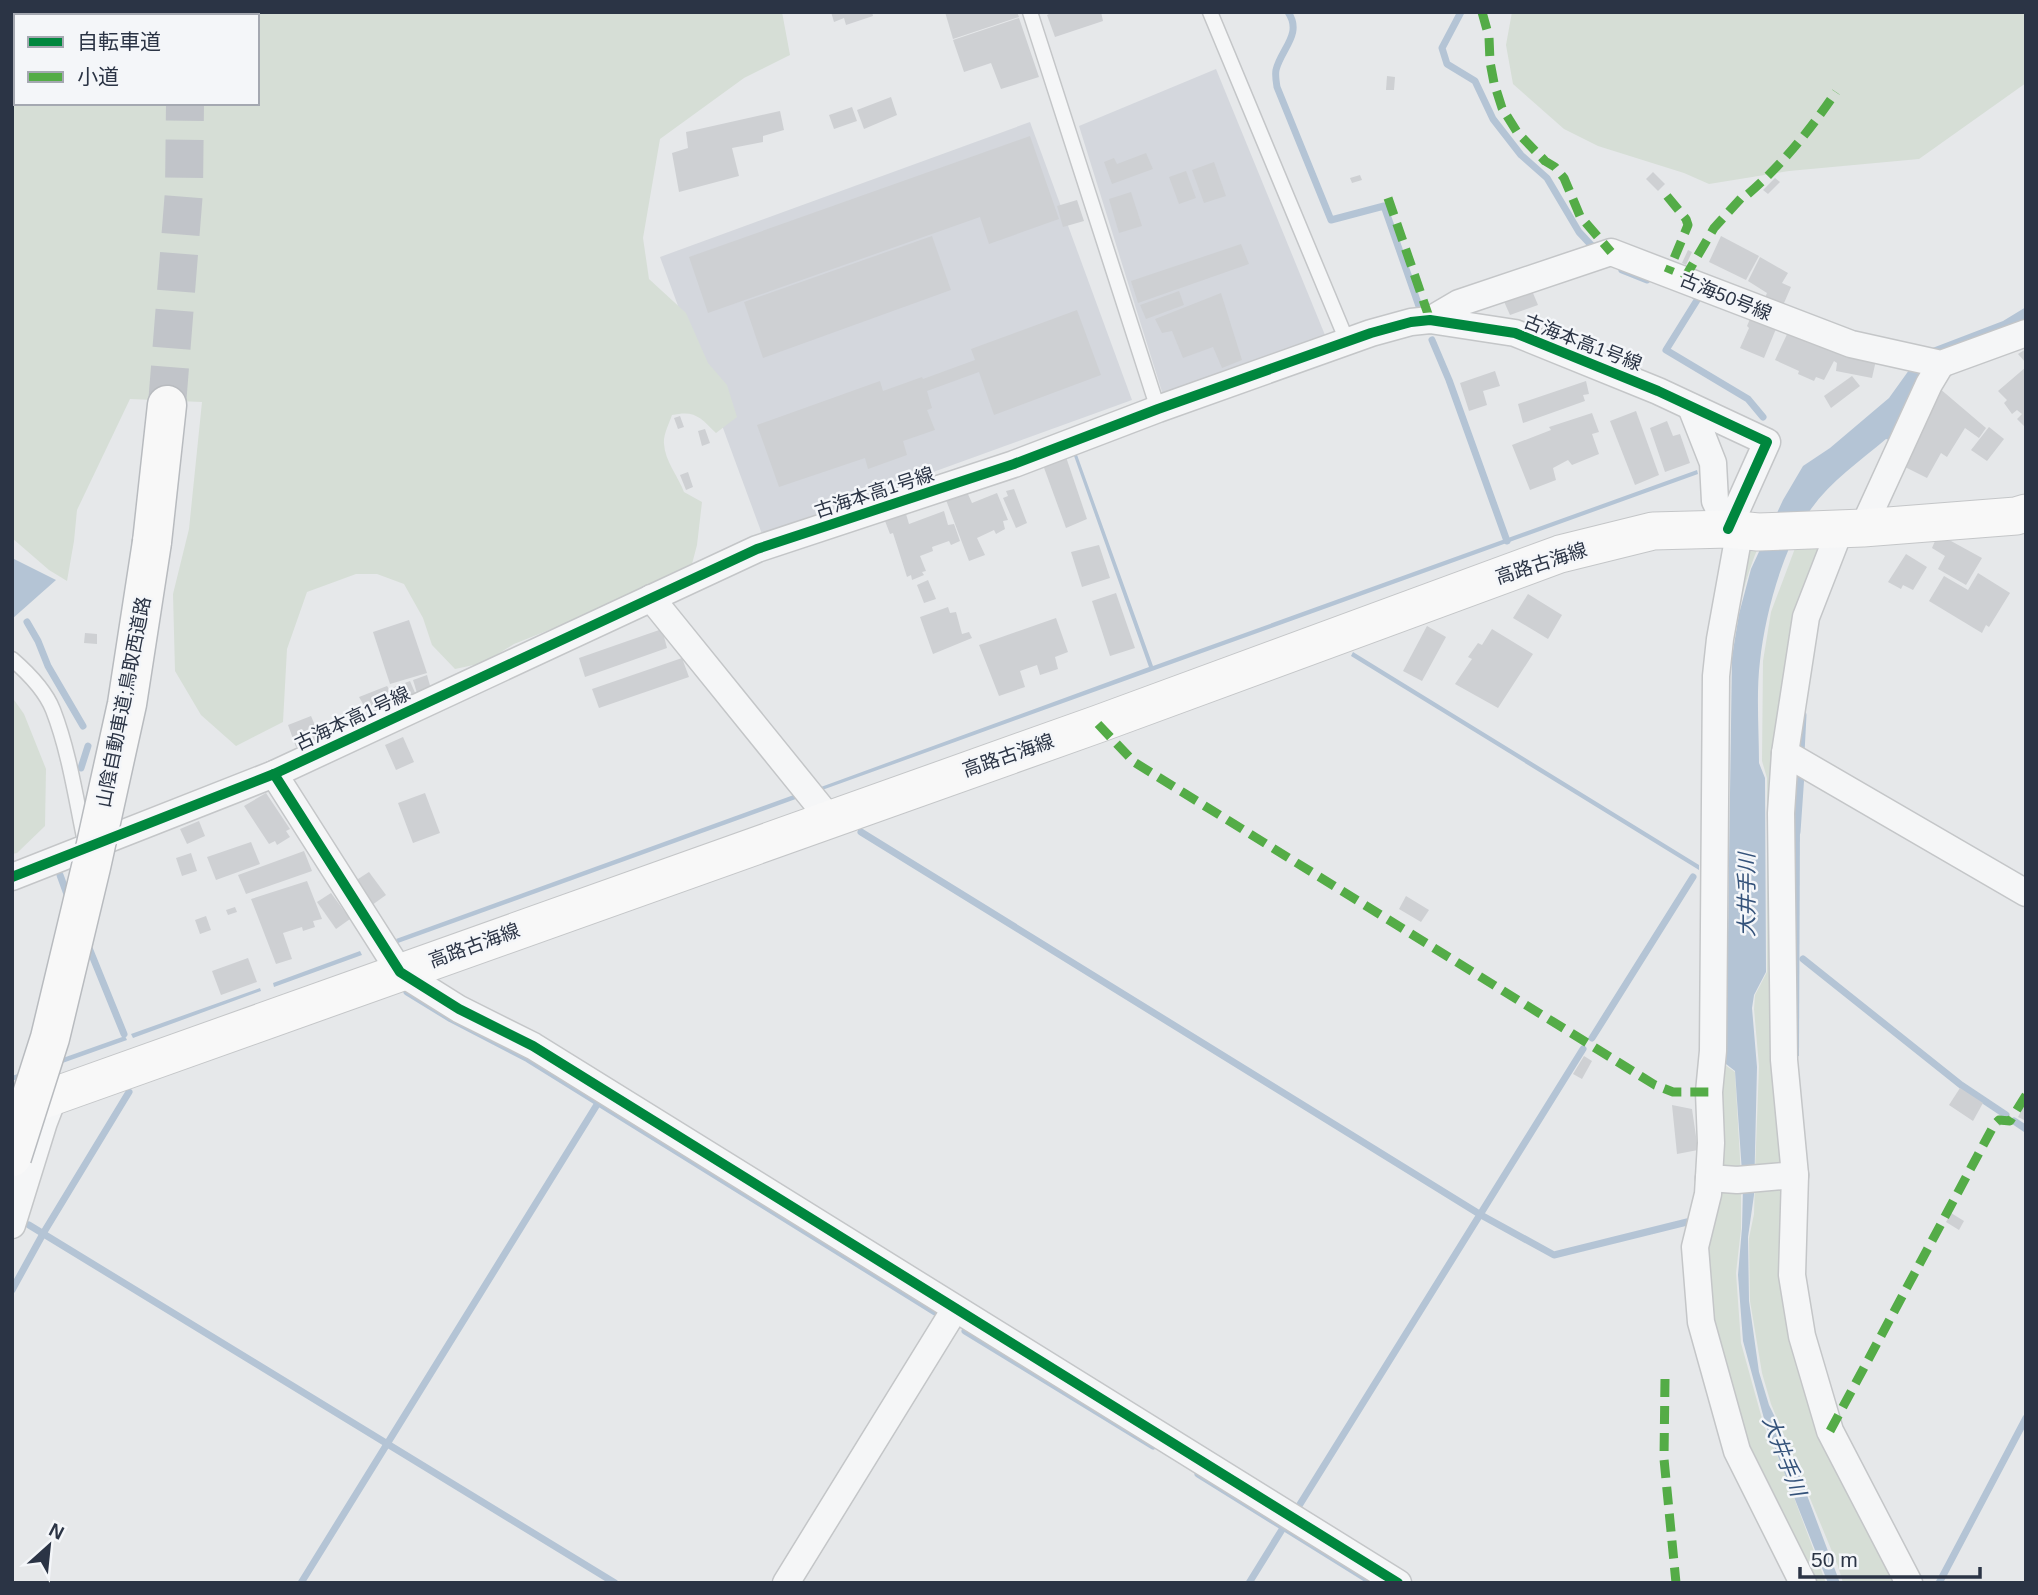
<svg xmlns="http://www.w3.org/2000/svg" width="2038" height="1595" font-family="Helvetica,'Noto Sans JP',sans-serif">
	<rect width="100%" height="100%" fill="#e6e8ea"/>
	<g fill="#d4d7dd">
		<path d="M1216,69L1325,335L1163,395L1079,126Z"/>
		<path d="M1030,122L1132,400L762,534L660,257Z"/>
	</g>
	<g fill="#d6ded6" fill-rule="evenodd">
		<path d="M12,12H782L790,55L744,78L660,139L643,238L649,279L686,313L708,363L727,385L737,417L716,433C700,417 695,410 672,415C669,424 663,435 664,444C665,461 678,476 684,492L702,502L697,545L692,564L579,618L514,644L483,663L455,669L432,645L423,618L404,584L377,574H356L307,592L287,649L283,722L236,746L201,715L175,671L173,594L189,529L202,402L130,399L77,510L74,541L67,581L49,570L12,538ZM16,16H257V103H16Z"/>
		<path d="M1512,12H2026V83L1919,159L1789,171L1709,184L1684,173L1598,146L1564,129L1513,84L1506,45Z"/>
		<path d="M1820,542L1825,551L1791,665L1787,1168L1755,1173L1759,1066L1754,1009L1755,995L1767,972V778L1762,761L1763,661L1771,612L1797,543Z"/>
		<path d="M1744,545H1759C1717,645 1728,755 1728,861H1725L1728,868L1725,1065L1735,1072L1741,1176L1717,1172L1720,684Z"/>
		<path d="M12,697L24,714L46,769L45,826L17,853L12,854Z"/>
		<path d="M1755,1180L1786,1182L1787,1278L1898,1583H1843L1838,1566L1771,1404L1762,1373L1750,1301L1749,1238L1754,1214Z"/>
		<path d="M1741,1183V1229L1736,1273L1741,1343L1764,1426L1784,1471L1826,1583H1810L1742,1448L1702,1277L1715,1193Z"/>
	</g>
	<g fill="#b4c4d5">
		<path d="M2026,307V328L1939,358L1893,441L1886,439C1860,461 1831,481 1811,509C1783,547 1765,614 1760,661C1756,694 1759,729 1759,763L1765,778L1766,972L1754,995L1752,1008L1757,1067L1754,1195L1748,1237L1749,1301L1759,1372L1769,1405L1787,1442L1840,1583H1828L1766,1426L1743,1341L1738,1275L1742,1228L1743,1187L1735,1071L1726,1064L1729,867H1725V861H1729L1732,657L1739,614L1751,569L1783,500L1803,466L1830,448L1889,398L1922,352L2003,321Z"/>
		<path d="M1076,452L1153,666L1697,470L1698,474L811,794L810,791L1149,667L1073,453Z"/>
		<path d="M12,558L56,580L12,619Z"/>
		<path d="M1353,652L1699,865V870L1351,656Z"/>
		<path d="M802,792L804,796L398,943L396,939Z"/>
		<path d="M1800,819L1799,1056L1792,1057L1794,827Z"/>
		<path d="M360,951L362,955L274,987L273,983Z"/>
		<path d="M260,988L261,991L133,1038L131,1034Z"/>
		<path d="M125,1036L127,1040L12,1081V1076Z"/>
	</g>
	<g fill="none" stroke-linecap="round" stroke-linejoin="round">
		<g stroke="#b4c4d5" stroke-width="7">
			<path d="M1288,12C1303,34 1281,49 1276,70C1275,75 1276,81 1277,87L1331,220L1384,206L1420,309"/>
			<path d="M1461,12L1442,48L1447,64L1475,81L1493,119L1521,155L1547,178L1579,232L1593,247"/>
			<path d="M1622,270L1647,280"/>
			<path d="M1695,296L1699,297L1666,350L1748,399L1763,417"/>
			<path d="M1432,340L1449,380L1507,541"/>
			<path d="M27,622L38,641L48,666L83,726"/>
			<path d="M1801,753L1803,715"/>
			<path d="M81,768L88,746"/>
			<path d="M861,832L1481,1215L1554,1255L1691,1221"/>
			<path d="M1797,832L1801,774"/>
			<path d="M60,875L68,897"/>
			<path d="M87,943L124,1034"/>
			<path d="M1803,959L1961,1085L2006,1115"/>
			<path d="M407,992L451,1019L528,1059L935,1312"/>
			<path d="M1592,1038L1693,877"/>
			<path d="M2014,1121L2026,1129"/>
			<path d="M29,1225L615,1583"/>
			<path d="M12,1290L44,1232L129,1092"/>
			<path d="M965,1331L1153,1446"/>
			<path d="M1198,1474L1370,1581"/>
			<path d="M1297,1509L1583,1049"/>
			<path d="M301,1583L598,1103"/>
			<path d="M1249,1583L1283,1528"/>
			<path d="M1939,1583L2026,1418"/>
		</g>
	</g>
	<g fill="#ced0d3">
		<path d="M831,12H872L873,16L846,25L844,18L834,22Z"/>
		<path d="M945,12H1017L1019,17L953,39Z"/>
		<path d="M1053,12H1101L1103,21L1055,37L1047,15Z"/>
		<path d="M1019,18L1039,77L1001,89L991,63L964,72L953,40Z"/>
		<path d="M1387,76L1395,77L1394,90H1386Z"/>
		<path d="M891,97L897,115L864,129L857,110Z"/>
		<path d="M852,107L857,121L834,129L829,115Z"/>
		<path d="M780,111L784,130L763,136V142L732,148L739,176L679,192L672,153L688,148L686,132Z"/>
		<path d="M1030,136L1059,219L989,244L980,217L708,313L689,257Z"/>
		<path d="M1146,153L1153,169L1112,184L1104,162L1114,158L1117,164Z"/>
		<path d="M1214,162L1226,196L1204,203L1192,170Z"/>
		<path d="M1186,171L1196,198L1179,204L1169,177Z"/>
		<path d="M1653,172L1665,184L1658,191L1646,179Z"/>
		<path d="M1360,175L1362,180L1352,183L1350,178Z"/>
		<path d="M1775,178L1780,182L1768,194L1763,190Z"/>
		<path d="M1131,192L1142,226L1119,233L1109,199Z"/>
		<path d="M1077,200L1084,221L1063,227L1057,206Z"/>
		<path d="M932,236L951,290L763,358L744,302Z"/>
		<path d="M1721,236L1759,256L1746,280L1709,262Z"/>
		<path d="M1241,244L1249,264L1138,303L1131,281Z"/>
		<path d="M1688,250L1692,252L1686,265L1682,263Z"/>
		<path d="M1760,257L1788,273L1782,283L1791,287L1781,310L1763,302L1767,293L1748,281Z"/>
		<path d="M1530,286L1538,305L1510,315L1502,297Z"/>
		<path d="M1179,291L1184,305L1146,319L1140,305Z"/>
		<path d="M1221,293L1242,360L1222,368L1213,347L1183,358L1172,331L1162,333L1155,319Z"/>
		<path d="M1077,310L1101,375L994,415L979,372L927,391L932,408L927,410L935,430L903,441L907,455L868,469L865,458L779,487L757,425L880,381L883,391L922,377L923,379L975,360L971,349Z"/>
		<path d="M1753,312L1778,324L1764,358L1740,348L1749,328L1747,326Z"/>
		<path d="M1789,330L1877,356L1872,378L1836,371L1837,363L1834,361L1824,380L1816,377L1814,381L1798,374L1799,371L1775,360Z"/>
		<path d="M2026,349V363L2018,354Z"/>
		<path d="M2026,367V428L2017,419L2022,414L2017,410L2012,414L2004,403L2007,400L1998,391Z"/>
		<path d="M1495,371L1500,386L1483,391L1487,405L1469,411L1460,383Z"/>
		<path d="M1852,376L1860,386L1831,408L1824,396Z"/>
		<path d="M1586,381L1589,394L1583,395L1585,401L1523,423L1518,404Z"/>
		<path d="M1939,388L1986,428L1979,438L1965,428L1947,457L1941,453L1927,478L1899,464Z"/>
		<path d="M1636,411L1659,475L1635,485L1610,421Z"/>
		<path d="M1592,413L1599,432L1592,434L1599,454L1572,465L1568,460L1553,468L1556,480L1530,490L1512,445L1551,430L1549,427Z"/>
		<path d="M680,416L684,427L678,429L674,418Z"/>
		<path d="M1667,421L1673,436L1680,434L1690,463L1665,472L1650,428Z"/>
		<path d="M1989,427L2004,439L1987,461L1971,450Z"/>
		<path d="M705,429L710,443L702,446L698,431Z"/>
		<path d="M1066,457L1087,519L1066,528L1043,465Z"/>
		<path d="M688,472L693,487L686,490L680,475Z"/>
		<path d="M1014,489L1027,523L1016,528L1003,498L1008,496L1006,491Z"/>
		<path d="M967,492L972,503L997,493L1008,520L1003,521L1005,529L996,534L994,530L977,538L985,555L969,561L946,500Z"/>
		<path d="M944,511L948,525L954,524L960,541L951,545L949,541L932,547L933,551L920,556L926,571L922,572L924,575L912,580L911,575L907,577L893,533L890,534L885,521L906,514L909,524Z"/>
		<path d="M1935,541H1951L1982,558L1966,585L1938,569L1945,556L1932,548Z"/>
		<path d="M1099,545L1110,578L1082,587L1071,552Z"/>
		<path d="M1906,554L1927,567L1913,590L1903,585L1901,589L1888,582Z"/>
		<path d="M1978,573L2010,593L1989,627L1986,625L1982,633L1929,601L1944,576L1968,590Z"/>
		<path d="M928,580L936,599L924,603L917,585Z"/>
		<path d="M1116,593L1135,648L1110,656L1092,601Z"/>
		<path d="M1528,594L1562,615L1548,639L1513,618Z"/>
		<path d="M948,607L950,613L956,612L962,634L969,632L972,638L933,654L920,617Z"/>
		<path d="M1056,618L1068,652L1055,657L1058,669L1040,675L1037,665L1020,671L1025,687L999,696L979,645Z"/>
		<path d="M409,620L427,673L390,684L373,632Z"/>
		<path d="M1427,626L1446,637L1422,681L1403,671Z"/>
		<path d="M662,629L667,648L585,677L579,658Z"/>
		<path d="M1492,629L1533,654L1498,708L1455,684L1472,659L1468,657L1478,643L1482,645Z"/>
		<path d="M85,633L97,634V644L84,643Z"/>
		<path d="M682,658L689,677L599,708L592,689Z"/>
		<path d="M427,675L431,689L417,693L413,680Z"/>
		<path d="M410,681L416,695L393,706L390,703L369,714L359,697L387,686L389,689Z"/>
		<path d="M311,716L320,737L296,747L288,725Z"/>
		<path d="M403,737L414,762L396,770L385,745Z"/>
		<path d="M266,793L290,829L286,831L290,837L277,845L275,841L269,844L244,806Z"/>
		<path d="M425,793L440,833L413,843L398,803Z"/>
		<path d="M199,821L205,836L187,844L180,829Z"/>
		<path d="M251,842L260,864L216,880L207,857Z"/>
		<path d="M304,851L312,871L246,894L238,875Z"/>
		<path d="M191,853L197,871L182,876L176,858Z"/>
		<path d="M369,872L386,895L372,905L355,881Z"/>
		<path d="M307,881L322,919L313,921L315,927L303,931L302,927L283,933L292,959L276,964L251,899Z"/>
		<path d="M331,893L350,919L336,929L317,902Z"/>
		<path d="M1406,896L1429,910L1421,922L1399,909Z"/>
		<path d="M235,907L237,912L228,915L226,910Z"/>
		<path d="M206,916L211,930L200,934L195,920Z"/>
		<path d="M248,958L257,982L221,995L212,971Z"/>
		<path d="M1584,1056L1592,1061L1582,1079L1573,1074Z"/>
		<path d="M1960,1088L1983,1103L1973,1121L1949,1105Z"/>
		<path d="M2026,1102V1121L2018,1117Z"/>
		<path d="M1672,1105L1692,1109L1698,1150L1677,1154Z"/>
		<path d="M1951,1213L1964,1221L1959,1230L1946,1222Z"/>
	</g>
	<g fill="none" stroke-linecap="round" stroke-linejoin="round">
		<g stroke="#c1c4c9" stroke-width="38" stroke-dasharray="38 19" stroke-linecap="butt">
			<path d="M186,16V12"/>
			<path d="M167,405L184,191L185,103"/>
		</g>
		<g stroke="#c4c6c8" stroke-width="17">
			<g id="service">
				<path d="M1030,12L1158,409"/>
				<path d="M1210,12L1347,341"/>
				<path d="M12,659C27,672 46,692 53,710C69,751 76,799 85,842"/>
			</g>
		</g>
		<g stroke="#c4c6c8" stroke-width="29">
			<g id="minor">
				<path d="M1430,320L1459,303L1611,252L1851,344L1941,364L2026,333"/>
				<path d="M1691,407L1713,463L1715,501L1737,545L1720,639L1716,676L1713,1051L1709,1092L1711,1143L1708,1194L1695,1247L1701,1322L1737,1451L1803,1583"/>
				<path d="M1841,527L1806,617L1785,753L1781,813L1784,1060L1795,1175L1792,1275L1802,1336L1830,1431L1909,1583"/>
				<path d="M1863,528L1929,384L1941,364"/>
				<path d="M651,598L829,818"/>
				<path d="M1785,753L2026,893"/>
				<path d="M274,774L400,972L459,1009L533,1046L1398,1583"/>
				<path d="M12,877L274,774L757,549L1014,464L1158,409L1371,333L1411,322L1430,320L1515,333L1658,391L1767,442L1728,529"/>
				<path d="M1709,1178L1737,1180L1795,1175"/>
				<path d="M12,1225L44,1122L54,1096"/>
				<path d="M786,1583L955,1309"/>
			</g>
		</g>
		<g stroke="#c4c6c8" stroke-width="39">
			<path id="secondary" d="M12,1111L1098,724L1560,554L1653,531L1728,529L1758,532L1863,528L2016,516L2026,513"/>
		</g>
		<g stroke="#b8bbbf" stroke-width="41">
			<path id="motorway" d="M152,542L167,405"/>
		</g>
		<use href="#service" stroke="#f5f6f7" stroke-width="14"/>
		<use href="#minor" stroke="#f5f6f7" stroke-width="26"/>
		<use href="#secondary" stroke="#f8f8f8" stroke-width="37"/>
		<use href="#motorway" stroke="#f8f8f8" stroke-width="38"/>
		<g stroke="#b8bbbf" stroke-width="41" stroke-linecap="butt">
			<path id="motorway-bridge" d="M12,1157L50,1038L91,867L127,704L152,542"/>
		</g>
		<use href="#motorway-bridge" stroke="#f8f8f8" stroke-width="38"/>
		<g stroke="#54ac47" stroke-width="9" stroke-dasharray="18 9" stroke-linecap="butt">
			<path d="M1482,12L1489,37L1490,62L1494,83L1502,108L1517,132L1545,161L1555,167L1564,178L1580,216L1611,252"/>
			<path d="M1667,196L1686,219L1688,225L1668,273"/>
			<path d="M1388,198L1430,320"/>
			<path d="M1684,279L1714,228L1744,195H1747C1782,165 1810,130 1836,92"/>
			<path d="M1098,724L1134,762L1655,1085L1673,1092H1709"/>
			<path d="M1665,1379L1664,1459L1676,1583"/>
			<path d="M1830,1431L1994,1125L1999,1120L2010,1121L2026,1095"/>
		</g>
		<g stroke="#f4f6f9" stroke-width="15">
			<g id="cycleway">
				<path d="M274,774L400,972L459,1009L533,1046L1398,1583"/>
				<path d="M12,877L274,774L757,549L1014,464L1158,409L1371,333L1411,322L1430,320L1515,333L1658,391L1767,442L1728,529"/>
			</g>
		</g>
		<use href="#cycleway" stroke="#00873e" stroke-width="10"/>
	</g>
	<g text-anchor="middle" stroke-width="5" stroke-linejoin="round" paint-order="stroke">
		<g font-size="19" fill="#2b3445" stroke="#f4f6f9">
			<text transform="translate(1726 296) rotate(22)" y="7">古海50号線</text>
			<text transform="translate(1583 342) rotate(21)" y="7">古海本高1号線</text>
			<text transform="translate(874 492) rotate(-18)" y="7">古海本高1号線</text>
			<text transform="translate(1541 563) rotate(-18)" y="7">高路古海線</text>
			<text transform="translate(123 702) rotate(-79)" y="7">山陰自動車道;鳥取西道路</text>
			<text transform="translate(352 718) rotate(-25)" y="7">古海本高1号線</text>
			<text transform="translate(1008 755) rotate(-19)" y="7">高路古海線</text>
			<text transform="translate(474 945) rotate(-20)" y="7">高路古海線</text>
		</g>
		<g font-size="21" font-style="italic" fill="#34527a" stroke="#f4f6f9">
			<text transform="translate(1747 895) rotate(-90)" y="7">大井手川</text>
			<text transform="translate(1784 1456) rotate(69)" y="7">大井手川</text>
		</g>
	</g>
	<rect width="2038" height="1595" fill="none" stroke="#2b3445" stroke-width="28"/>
	<rect x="14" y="14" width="245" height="91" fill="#f4f6f9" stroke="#a4a8b1" stroke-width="2"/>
	<rect x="28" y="37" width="35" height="10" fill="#00873e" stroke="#a4a8b1" stroke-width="2"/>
	<text x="77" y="49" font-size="21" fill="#2b3445">自転車道</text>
	<rect x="28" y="72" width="35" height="10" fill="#54ac47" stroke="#a4a8b1" stroke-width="2"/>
	<text x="77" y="84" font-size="21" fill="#2b3445">小道</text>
	<g transform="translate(49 1546) rotate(27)" stroke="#f4f6f9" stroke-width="5" paint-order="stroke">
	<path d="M0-5L12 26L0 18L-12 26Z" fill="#2b3445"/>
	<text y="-10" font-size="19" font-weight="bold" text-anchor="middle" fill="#2b3445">N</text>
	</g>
	<path d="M1800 1567v10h180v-10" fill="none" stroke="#2b3445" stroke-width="3.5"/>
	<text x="1811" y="1567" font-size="21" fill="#2b3445" stroke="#f4f6f9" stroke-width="5" paint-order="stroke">50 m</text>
</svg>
